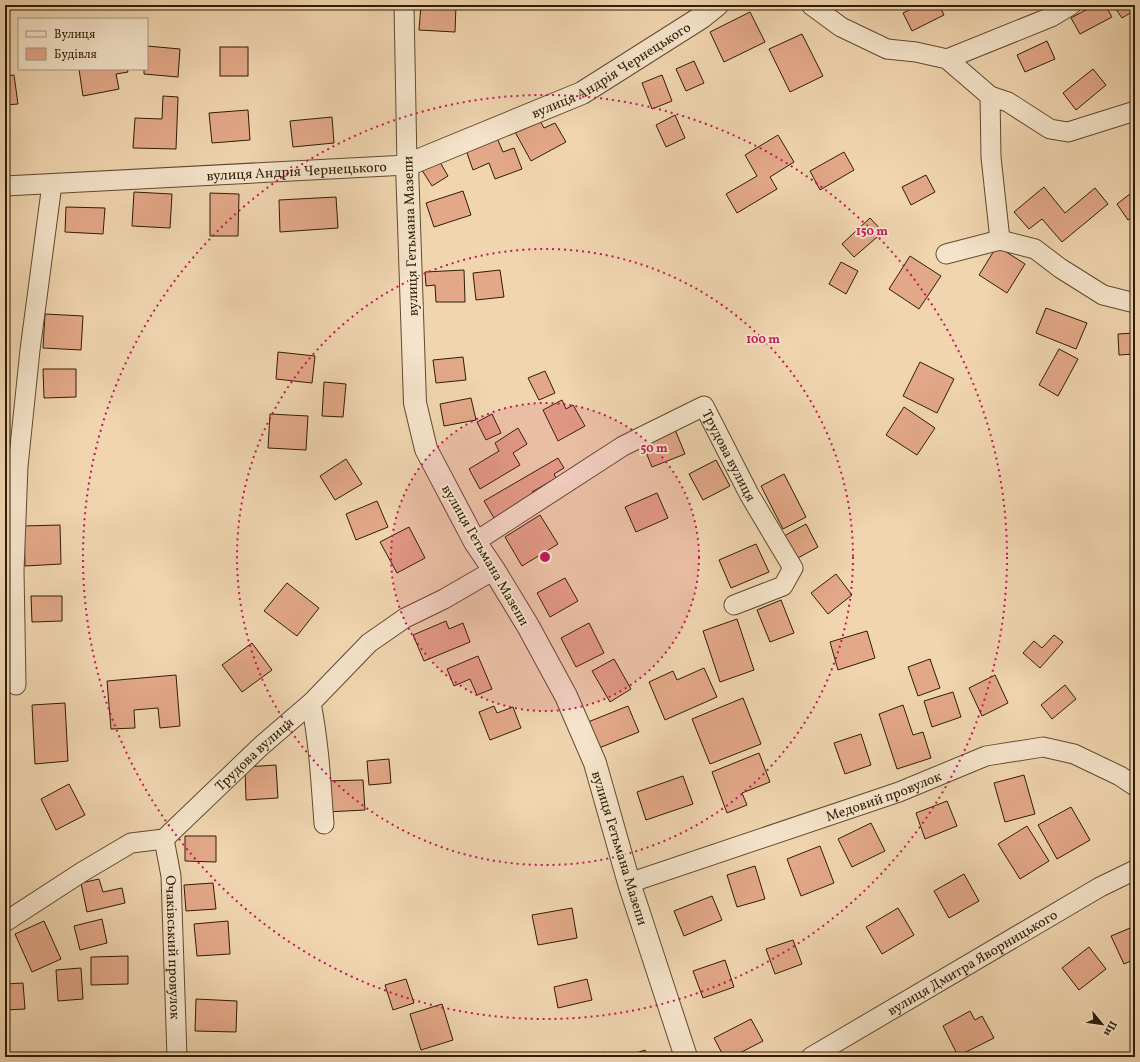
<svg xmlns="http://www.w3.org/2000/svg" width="1140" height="1062" font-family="Vollkorn,serif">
	<rect width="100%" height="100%" fill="#f0d5af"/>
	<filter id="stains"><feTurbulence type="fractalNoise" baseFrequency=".005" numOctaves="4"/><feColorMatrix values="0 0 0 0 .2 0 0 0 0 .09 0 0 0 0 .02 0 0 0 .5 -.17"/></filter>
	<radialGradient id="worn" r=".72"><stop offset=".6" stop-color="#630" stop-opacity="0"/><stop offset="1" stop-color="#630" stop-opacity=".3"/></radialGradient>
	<g fill="#e3a888" stroke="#301d06">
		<path d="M13,5H48L49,7L13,8Z"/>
		<path d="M421,5H456L455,32L419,30Z"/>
		<path d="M885,5H894L888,9Z"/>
		<path d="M919,5H939L944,15L912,31L903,13Z"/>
		<path d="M1095,5H1105L1112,17L1080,34L1071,18Z"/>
		<path d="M1113,5H1135V10L1122,18Z"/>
		<path d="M750,12L765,42L724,62L710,32Z"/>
		<path d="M802,34L823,76L790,92L769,49Z"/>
		<path d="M1047,41L1055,59L1025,72L1017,55Z"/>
		<path d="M147,46L180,49L178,77L144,74V69H147Z"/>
		<rect x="220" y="47" width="28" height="29"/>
		<path d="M694,61L704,83L686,91L676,69Z"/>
		<path d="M79,69H127L128,72L116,74L119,89L83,96Z"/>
		<path d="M1093,69L1106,85L1076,110L1063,93Z"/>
		<path d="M14,75L18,104L5,105V76Z"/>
		<path d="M662,75L672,101L652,109L642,83Z"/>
		<path d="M163,96L178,97L176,149L133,148L135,118L162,119Z"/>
		<path d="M248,110L250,140L212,143L209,113Z"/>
		<path d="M675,115L685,138L666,147L656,125Z"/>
		<path d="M332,117L334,143L293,147L290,121Z"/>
		<path d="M539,119L544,128L555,123L566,142L531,161L515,132Z"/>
		<path d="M778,135L794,162L770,177L777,189L737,213L726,194L757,176L745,155Z"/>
		<path d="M497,138L503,152L514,148L522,169L495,179L489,163L473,170L466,150Z"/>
		<path d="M844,152L854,170L820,190L810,171Z"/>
		<path d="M437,157L448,176L432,186L420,167Z"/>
		<path d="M926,175L935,192L911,205L902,187Z"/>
		<path d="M1044,187L1065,213L1095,188L1108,204L1062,242L1042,219L1029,229L1014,212Z"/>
		<path d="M1135,190V215L1128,220L1117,204Z"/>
		<path d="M463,191L471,215L434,227L426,203Z"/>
		<path d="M134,192L172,194L170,228L132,226Z"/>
		<path d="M210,193L239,194L238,236H210Z"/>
		<path d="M336,197L338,228L280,232L279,200Z"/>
		<path d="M66,207L105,208L103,234L65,232Z"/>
		<path d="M870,218L883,232L854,257L842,244Z"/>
		<path d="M997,246L1025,264L1007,293L979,275Z"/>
		<path d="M910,256L941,276L919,309L889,289Z"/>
		<path d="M841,262L858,271L846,294L829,284Z"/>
		<path d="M464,270L465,302H436L435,285L426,286L425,272Z"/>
		<path d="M500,270L504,297L476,300L473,273Z"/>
		<path d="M1046,308L1087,323L1076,349L1036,333Z"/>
		<path d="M45,314L83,316L81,350L43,348Z"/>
		<path d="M1135,333V354L1119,355L1118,334Z"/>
		<path d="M1059,349L1078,359L1058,396L1039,385Z"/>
		<path d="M278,352L315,356L312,383L276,379Z"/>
		<path d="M463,357L466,380L436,383L433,360Z"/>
		<path d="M920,362L954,379L937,413L903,396Z"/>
		<path d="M43,369H76V397L44,398Z"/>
		<path d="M545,371L555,393L539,400L528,378Z"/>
		<path d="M324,382L346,384L343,417L322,416Z"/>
		<path d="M471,398L476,420L444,426L440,404Z"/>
		<path d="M562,400L566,409L573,405L585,426L558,441L543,410Z"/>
		<path d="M904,407L935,428L917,455L886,435Z"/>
		<path d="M270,414L308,416L306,450L268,448Z"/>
		<path d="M492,414L501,433L486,440L477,422Z"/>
		<path d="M674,427L685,454L652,467L641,440Z"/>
		<path d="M518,428L527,444L513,453L520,465L480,489L469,469L499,451L495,443Z"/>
		<path d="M558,458L564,468L554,474L556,478L532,492L534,495L494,518L484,501Z"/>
		<path d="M346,459L362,484L335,500L320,476Z"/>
		<path d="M716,460L730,486L703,500L689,474Z"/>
		<path d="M784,474L806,517L783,529L761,486Z"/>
		<path d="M657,493L668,518L636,532L625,507Z"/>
		<path d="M377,501L388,527L356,540L346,514Z"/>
		<path d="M540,515L558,544L522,566L505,537Z"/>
		<path d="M806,524L818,547L796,559L784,536Z"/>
		<path d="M60,525L61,564L25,566L24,526Z"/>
		<path d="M409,527L425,558L397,573L380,542Z"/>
		<path d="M756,544L769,572L731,588L719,560Z"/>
		<path d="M836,574L852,595L828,614L811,593Z"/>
		<path d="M565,578L578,601L550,617L537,593Z"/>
		<path d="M287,583L319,608L297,636L264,611Z"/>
		<path d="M31,596H62V621L32,622Z"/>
		<path d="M781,600L794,633L770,642L757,610Z"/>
		<path d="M737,619L754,670L720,682L703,631Z"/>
		<path d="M446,621L449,629L463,623L470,642L424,661L413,635Z"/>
		<path d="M589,623L604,653L576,667L561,638Z"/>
		<path d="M867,631L875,658L838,670L830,642Z"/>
		<path d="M1054,635L1063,642L1040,668L1023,653L1034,641L1042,648Z"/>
		<path d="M252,643L272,670L242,692L222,665Z"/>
		<path d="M478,656L492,689L477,695L470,679L454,686L447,669Z"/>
		<path d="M614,659L631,689L610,702L592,671Z"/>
		<path d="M930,659L940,688L918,696L908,667Z"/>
		<path d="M704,668L717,697L665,720L649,682L673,671L677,680Z"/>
		<path d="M176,675L180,726L160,728L158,708L134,710L135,728L111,729L107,681Z"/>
		<path d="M995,675L1008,703L982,716L969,688Z"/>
		<path d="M1065,685L1076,699L1052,719L1041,705Z"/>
		<path d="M953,692L961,717L932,727L924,701Z"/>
		<path d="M743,698L761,744L710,764L692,719Z"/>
		<path d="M65,703L68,761L35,764L32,705Z"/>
		<path d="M903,705L913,735L923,732L931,758L897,769L879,714Z"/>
		<path d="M494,706L497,713L513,707L521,728L490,740L479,712Z"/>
		<path d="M628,706L639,732L599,748L588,722Z"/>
		<path d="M861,734L871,765L845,774L834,743Z"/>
		<path d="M759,753L770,782L742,793L747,805L727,813L712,772Z"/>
		<path d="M389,759L391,783L369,785L367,761Z"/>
		<path d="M276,765L278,798L246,800L245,767Z"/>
		<path d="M1024,775L1035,814L1005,822L994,783Z"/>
		<path d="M683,776L693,804L646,820L637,792Z"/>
		<path d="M363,780L365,810L326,812L325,781Z"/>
		<path d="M69,784L85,815L56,830L41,799Z"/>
		<path d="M947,801L957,826L925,839L916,813Z"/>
		<path d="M1071,807L1090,840L1057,859L1038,825Z"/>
		<path d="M871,823L885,851L852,867L838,839Z"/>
		<path d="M1027,826L1049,861L1020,879L998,844Z"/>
		<path d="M185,836H216V862L185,861Z"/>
		<path d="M820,846L834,883L801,896L787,859Z"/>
		<path d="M755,866L765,899L737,907L727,875Z"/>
		<path d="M964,874L979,901L949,918L934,891Z"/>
		<path d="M99,879L103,892L122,888L125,903L87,912L81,883Z"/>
		<path d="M213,883L216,909L186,911L184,885Z"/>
		<path d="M712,896L722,920L684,936L674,911Z"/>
		<path d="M572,908L577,938L538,945L532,915Z"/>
		<path d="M898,908L914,935L882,954L866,927Z"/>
		<path d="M102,919L107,943L80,950L74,926Z"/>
		<path d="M44,921L61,959L32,972L15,934Z"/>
		<path d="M228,921L230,954L197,956L194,924Z"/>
		<path d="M1135,926V959L1124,964L1111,936Z"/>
		<path d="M793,940L802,964L775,974L766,949Z"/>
		<path d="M1089,947L1106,969L1079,990L1062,968Z"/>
		<path d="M128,956V984L91,985V957Z"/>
		<path d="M725,960L734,987L703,998L693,971Z"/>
		<path d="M81,968L83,999L58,1001L56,970Z"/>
		<path d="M406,979L414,1003L393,1010L385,985Z"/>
		<path d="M587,979L592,1000L558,1008L554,987Z"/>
		<path d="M23,983L25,1009L5,1010V984Z"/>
		<path d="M196,999L237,1001L236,1032L195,1031Z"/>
		<path d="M442,1004L453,1040L421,1050L410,1014Z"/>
		<path d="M970,1011L975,1020L982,1016L994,1038L958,1056L943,1026Z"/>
		<path d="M751,1019L763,1041L732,1057H724L714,1038Z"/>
		<path d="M645,1050L648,1057H624Z"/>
		<path d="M605,1052L607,1057H590Z"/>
	</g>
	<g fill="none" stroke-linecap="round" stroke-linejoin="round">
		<g stroke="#604b30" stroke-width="21">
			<g id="minor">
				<path d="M811,5L841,27L887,49L916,52L947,59L990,96L991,157L1000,240"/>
				<path d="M947,59L1051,17L1071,5"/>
				<path d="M990,96L1008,102L1050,129L1068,132L1135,111"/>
				<path id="s1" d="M5,186L407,165L404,5"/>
				<path d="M946,254L1000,240L1035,249L1060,268L1103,295L1135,303"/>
				<path id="s2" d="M475,542L623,446L704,406L749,494L793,568L783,586L734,605"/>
				<path d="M16,685L14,571L18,466L30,350L52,184"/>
				<path d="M311,703C319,743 321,783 324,824"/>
				<path id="s3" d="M164,839L171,876L177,1057"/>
				<path id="s4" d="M629,883L899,792L986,756L1043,747L1074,754L1120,776L1135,786"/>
				<path id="s5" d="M5,922L82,872L131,843L164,839L261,746L311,703L369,643L405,618L444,599L494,570"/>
				<path id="s6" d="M811,1057L1100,887L1135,870"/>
			</g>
		</g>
		<g stroke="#604b30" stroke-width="24">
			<g id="tertiary">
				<path id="s7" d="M686,1057L629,883L595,763L566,696L528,626L494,570L475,542L426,449L415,403L407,165L582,93L702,17L717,5"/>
			</g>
		</g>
		<use href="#minor" stroke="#f5e4cb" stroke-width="19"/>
		<use href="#tertiary" stroke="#f5e4cb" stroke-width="22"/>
	</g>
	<circle cx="545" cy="557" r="154" fill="#c2185b" fill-opacity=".12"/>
	<g fill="none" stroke="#c2185b" stroke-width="2" stroke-dasharray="2 4">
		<circle cx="545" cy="557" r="154"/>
		<circle cx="545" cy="557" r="308"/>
		<circle cx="545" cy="557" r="462"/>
	</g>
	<g text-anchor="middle" stroke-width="4" stroke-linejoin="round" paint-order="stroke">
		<g font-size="14" fill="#301d06" stroke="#f5e4cb">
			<text dy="5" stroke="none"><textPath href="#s7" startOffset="1176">вулиця Андрія Чернецького</textPath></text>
			<text dy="5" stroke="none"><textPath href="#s1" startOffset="292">вулиця Андрія Чернецького</textPath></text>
			<text transform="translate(410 236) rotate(-92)" y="5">вулиця Гетьмана Мазепи</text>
			<text dy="5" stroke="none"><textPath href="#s2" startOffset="322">Трудова вулиця</textPath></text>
			<text transform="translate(486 555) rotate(60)" y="5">вулиця Гетьмана Мазепи</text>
			<text dy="5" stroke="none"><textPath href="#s5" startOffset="306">Трудова вулиця</textPath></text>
			<text dy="5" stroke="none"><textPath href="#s4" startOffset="269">Медовий провулок</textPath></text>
			<text transform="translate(620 848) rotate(73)" y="5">вулиця Гетьмана Мазепи</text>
			<text dy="5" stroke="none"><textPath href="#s3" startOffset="109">Очаківський провулок</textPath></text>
			<text dy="5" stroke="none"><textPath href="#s6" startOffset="187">вулиця Дмитра Яворницького</textPath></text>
		</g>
	</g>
	<circle cx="545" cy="557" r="6" fill="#c2185b" stroke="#f5e4cb" stroke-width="2"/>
	<g font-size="12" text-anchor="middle" font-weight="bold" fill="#c2185b" stroke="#f5e4cb" stroke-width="4" stroke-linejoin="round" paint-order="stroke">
		<text x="872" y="235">150 m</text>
		<text x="763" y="343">100 m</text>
		<text x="654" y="452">50 m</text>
	</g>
	<rect width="1140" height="1062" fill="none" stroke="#f0d5af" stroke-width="20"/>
	<rect x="6" y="6" width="1128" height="1050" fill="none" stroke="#301d06" stroke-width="2"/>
	<rect x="10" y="10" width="1120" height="1042" fill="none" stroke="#301d06"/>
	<rect x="18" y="18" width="130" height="52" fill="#f5e4cb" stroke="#a6947c"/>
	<rect x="26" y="31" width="20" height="6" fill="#f5e4cb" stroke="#a6947c"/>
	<text x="54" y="38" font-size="12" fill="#301d06">Вулиця</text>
	<rect x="26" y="48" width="20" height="12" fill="#e3a888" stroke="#a6947c"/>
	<text x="54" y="58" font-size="12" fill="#301d06">Будівля</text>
	<g transform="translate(1102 1024) rotate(119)" stroke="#f5e4cb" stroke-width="3" paint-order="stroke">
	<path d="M0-3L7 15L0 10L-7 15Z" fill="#301d06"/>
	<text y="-6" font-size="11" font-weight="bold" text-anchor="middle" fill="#301d06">Пн</text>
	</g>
	<rect width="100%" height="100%" filter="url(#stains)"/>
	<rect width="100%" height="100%" fill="url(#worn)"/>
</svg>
